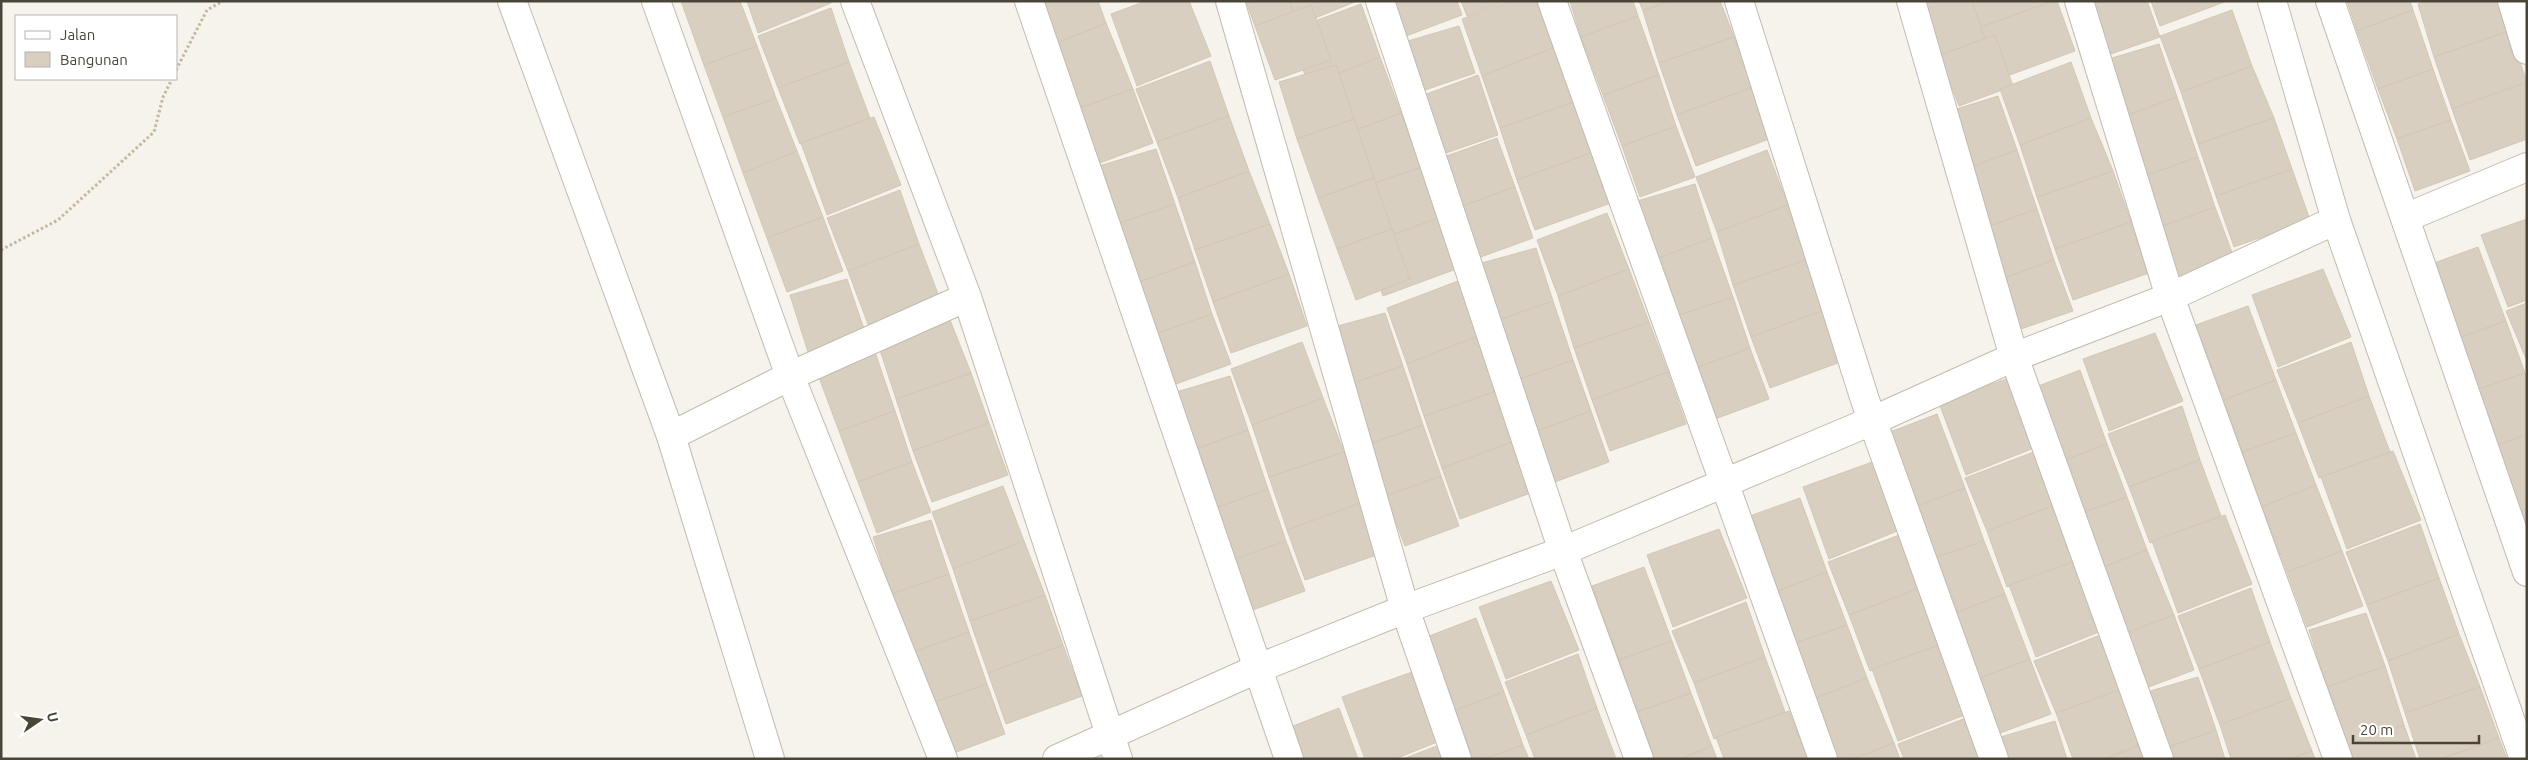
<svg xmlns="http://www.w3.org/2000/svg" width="2528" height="760" font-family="Ubuntu,sans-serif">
	<rect width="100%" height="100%" fill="#f6f3ec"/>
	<g fill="#d8cfc1" stroke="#d3c7b4">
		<path d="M681,1H740L757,46L704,65Z"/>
		<path d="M747,1H831V3L758,33Z"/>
		<path d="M1037,1H1098L1106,23L1053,45Z"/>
		<path d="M1146,1H1189L1211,56L1137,86L1111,14Z"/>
		<path d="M1246,1H1309L1311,5L1255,26Z"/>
		<path d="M1289,1H1357L1298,25Z"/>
		<path d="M1393,1H1457L1462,15L1406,36Z"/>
		<path d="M1461,1H1506L1467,16Z"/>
		<path d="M1510,1H1536L1553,48L1482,76L1462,19Z"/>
		<path d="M1570,1H1633L1638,16L1581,37Z"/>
		<path d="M1639,1H1668L1643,11Z"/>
		<path d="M1668,1H1720L1734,37L1659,63L1643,11Z"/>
		<path d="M1929,1H1983L1995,35L1940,55L1921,4Z"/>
		<path d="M1972,1H2053L1981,27Z"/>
		<path d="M2053,1H2057L2075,51L1999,79L1981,27Z"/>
		<path d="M2097,1H2147L2160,37L2105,56L2086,5Z"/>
		<path d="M2151,1H2227L2160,26Z"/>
		<path d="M2347,1H2410L2413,10L2357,31Z"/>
		<path d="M2426,1H2498L2509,31L2434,57L2418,4Z"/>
		<path d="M1361,4L1380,57L1309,85L1288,31Z"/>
		<path d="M1311,5L1331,60L1275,80L1255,26Z"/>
		<path d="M831,8L849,62L778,88L758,36Z"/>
		<path d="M2232,10L2252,66L2181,92L2160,36Z"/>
		<path d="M2413,10L2433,69L2378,89L2357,31Z"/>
		<path d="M1638,16L1659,75L1603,95L1581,37Z"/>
		<path d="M1106,23L1133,89L1077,109L1053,45Z"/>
		<path d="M1459,26L1475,73L1419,92L1401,43Z"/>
		<path d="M2509,31L2527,82L2452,109L2434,57Z"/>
		<path d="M1995,35L2013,86L1959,106L1940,55Z"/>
		<path d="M1734,37L1753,87L1677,115L1659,63Z"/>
		<path d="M2159,44L2177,97L2120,118L2102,61Z"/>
		<path d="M757,46L776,98L723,117L704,65Z"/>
		<path d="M1553,48L1574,102L1500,128L1482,76Z"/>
		<path d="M1380,57L1401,113L1330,140L1309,85Z"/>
		<path d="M1210,61L1229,116L1157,142L1136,89Z"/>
		<path d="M849,62L870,118L800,144L778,88Z"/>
		<path d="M2071,62L2091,118L2020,145L2000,89Z"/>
		<path d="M1336,65L1354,119L1297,139L1279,82Z"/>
		<path d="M2252,66L2274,118L2198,144L2181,92Z"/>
		<path d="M2433,69L2451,120L2397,139L2378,89Z"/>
		<path d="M1478,75L1498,135L1443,154L1421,96Z"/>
		<path d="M1659,75L1676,126L1622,146L1603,95Z"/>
		<path d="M2527,82V139L2470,160L2452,109Z"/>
		<path d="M1753,87L1772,138L1696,166L1677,115Z"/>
		<path d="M1133,89L1153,143L1097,164L1077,109Z"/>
		<path d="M1998,96L2017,150L1963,170L1947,112Z"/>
		<path d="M2177,97L2198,157L2142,177L2120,118Z"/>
		<path d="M776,98L797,151L743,173L723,117Z"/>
		<path d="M1574,102L1593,152L1517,180L1500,128Z"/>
		<path d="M1401,113L1422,167L1347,192L1330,140Z"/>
		<path d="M1229,116L1249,171L1178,198L1157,142Z"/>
		<path d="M874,117L901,185L827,215L801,143Z"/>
		<path d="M2091,118L2113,171L2037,197L2020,145Z"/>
		<path d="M2274,118L2292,169L2216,196L2198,144Z"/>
		<path d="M1354,119L1374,178L1318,198L1297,139Z"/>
		<path d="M2451,120L2470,171L2415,191L2397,139Z"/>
		<path d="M1676,126L1695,177L1640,197L1622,146Z"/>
		<path d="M1497,138L1515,187L1460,207L1441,158Z"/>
		<path d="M1156,149L1175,204L1117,224L1099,166Z"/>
		<path d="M1767,150L1788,205L1717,232L1696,177Z"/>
		<path d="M2017,150L2037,209L1981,229L1963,170Z"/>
		<path d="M797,151L823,217L767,238L743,173Z"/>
		<path d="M1593,152L1611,203L1535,230L1517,180Z"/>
		<path d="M2198,157L2215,207L2160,227L2142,177Z"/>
		<path d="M1422,167L1441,217L1365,245L1347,192Z"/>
		<path d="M2292,169L2310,220L2234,247L2216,196Z"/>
		<path d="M1249,171L1270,224L1195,250L1178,198Z"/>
		<path d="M2113,171L2131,222L2055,249L2037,197Z"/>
		<path d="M1374,178L1392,229L1337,249L1318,198Z"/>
		<path d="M1695,184L1712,238L1656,259L1637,201Z"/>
		<path d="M1515,187L1533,238L1478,258L1460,207Z"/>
		<path d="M900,190L919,244L848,271L827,218Z"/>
		<path d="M1175,204L1195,262L1139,282L1117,224Z"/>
		<path d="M1788,205L1809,259L1733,285L1717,232Z"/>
		<path d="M2215,207L2234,258L2179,278L2160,227Z"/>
		<path d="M2037,209L2054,260L1999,280L1981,229Z"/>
		<path d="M1607,213L1629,269L1558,296L1537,240Z"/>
		<path d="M823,217L843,271L787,292L767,238Z"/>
		<path d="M1441,217L1459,268L1383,296L1365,245Z"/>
		<path d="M2527,219V300L2508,307L2481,235Z"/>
		<path d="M2131,222L2149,273L2073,300L2055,249Z"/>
		<path d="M1270,224L1289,274L1213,302L1195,250Z"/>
		<path d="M1392,229L1410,279L1356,300L1337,249Z"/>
		<path d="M1712,238L1733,297L1677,316L1656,259Z"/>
		<path d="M919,244L940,299L869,327L848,271Z"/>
		<path d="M2478,247L2506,321L2453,340L2426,266Z"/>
		<path d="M1536,248L1553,301L1496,321L1478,264Z"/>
		<path d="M1809,259L1827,309L1751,337L1733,285Z"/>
		<path d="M2054,260L2073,311L2018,330L1999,280Z"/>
		<path d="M1195,262L1212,314L1158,333L1139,282Z"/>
		<path d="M1629,269L1649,322L1574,348L1558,296Z"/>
		<path d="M2323,269L2351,337L2278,367L2252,295Z"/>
		<path d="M1289,274L1307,326L1231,353L1213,302Z"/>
		<path d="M847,279L865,332L808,352L790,295Z"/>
		<path d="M1458,281L1478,336L1407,364L1387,308Z"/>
		<path d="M1733,297L1750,348L1696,368L1677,316Z"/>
		<path d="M1553,301L1573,360L1518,380L1496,321Z"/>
		<path d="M2527,303V361L2506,311Z"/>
		<path d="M2248,306L2276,380L2224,400L2196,325Z"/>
		<path d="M1827,309L1846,360L1770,388L1751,337Z"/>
		<path d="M1385,313L1403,366L1345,386L1327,329Z"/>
		<path d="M1212,314L1231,364L1176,384L1158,333Z"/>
		<path d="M950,320L971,373L896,399L879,347Z"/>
		<path d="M2506,321L2525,373L2471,392L2453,340Z"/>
		<path d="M1649,322L1668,372L1592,400L1574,348Z"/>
		<path d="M2155,333L2183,401L2109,431L2083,359Z"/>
		<path d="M1478,336L1500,390L1424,416L1407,364Z"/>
		<path d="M1302,342L1323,398L1252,425L1231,369Z"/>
		<path d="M2351,342L2369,396L2298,423L2277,370Z"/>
		<path d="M1750,348L1769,399L1715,419L1696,368Z"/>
		<path d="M875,352L895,411L839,431L817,372Z"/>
		<path d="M1573,360L1591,411L1537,431L1518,380Z"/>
		<path d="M1403,366L1423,425L1367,445L1345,386Z"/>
		<path d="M2080,370L2107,444L2055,464L2028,390Z"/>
		<path d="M1668,372L1686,424L1610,451L1592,400Z"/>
		<path d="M971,373L989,423L913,451L896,399Z"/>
		<path d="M2525,373L2527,378V434L2491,448L2471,392Z"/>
		<path d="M1230,376L1248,430L1191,451L1173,393Z"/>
		<path d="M2012,377L2039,446L1966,475L1939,403Z"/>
		<path d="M2276,380L2296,433L2242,452L2224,400Z"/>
		<path d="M1500,390L1518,440L1442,468L1424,416Z"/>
		<path d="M2369,396L2390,452L2319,478L2298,423Z"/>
		<path d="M1323,398L1344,452L1269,477L1252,425Z"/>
		<path d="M2182,406L2200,460L2129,487L2108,434Z"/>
		<path d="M895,411L912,462L858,482L839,431Z"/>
		<path d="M1591,411L1609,462L1555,482L1537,431Z"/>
		<path d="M1937,414L1965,488L1912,508L1885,434Z"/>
		<path d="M989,423L1008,475L932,502L913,451Z"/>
		<path d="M1423,425L1441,476L1386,496L1367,445Z"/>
		<path d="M1248,430L1268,489L1213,509L1191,451Z"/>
		<path d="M2296,433L2316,485L2262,507L2242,452Z"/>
		<path d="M2527,434V509L2516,513L2491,448Z"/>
		<path d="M1518,440L1536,491L1460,519L1442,468Z"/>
		<path d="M2107,444L2127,497L2073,516L2055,464Z"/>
		<path d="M2039,450L2057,504L1987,531L1965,478Z"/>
		<path d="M2393,451L2421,520L2347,549L2321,477Z"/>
		<path d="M1344,452L1363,502L1287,530L1269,477Z"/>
		<path d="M2200,460L2221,516L2150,543L2129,487Z"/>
		<path d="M1875,461L1902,529L1829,559L1803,487Z"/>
		<path d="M912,462L931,512L877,533L858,482Z"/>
		<path d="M1441,476L1459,526L1405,546L1386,496Z"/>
		<path d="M2316,485L2342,551L2287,572L2262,507Z"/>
		<path d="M1003,486L1024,541L953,569L932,512Z"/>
		<path d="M1965,488L1984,541L1930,559L1912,508Z"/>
		<path d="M1268,489L1286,541L1232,560L1213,509Z"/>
		<path d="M2127,497L2147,550L2094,571L2073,516Z"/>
		<path d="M1800,498L1827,572L1775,592L1747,517Z"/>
		<path d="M1363,502L1382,553L1305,580L1287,530Z"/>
		<path d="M2057,504L2078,561L2007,587L1987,531Z"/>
		<path d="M2527,509V541L2516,513Z"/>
		<path d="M2225,515L2252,584L2178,613L2152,541Z"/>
		<path d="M931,520L949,574L892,594L873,537Z"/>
		<path d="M2420,524L2439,578L2367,605L2346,552Z"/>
		<path d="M1719,529L1747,598L1673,627L1647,555Z"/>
		<path d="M1902,534L1920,588L1849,615L1828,562Z"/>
		<path d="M1024,541L1045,595L970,621L953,569Z"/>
		<path d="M1286,541L1305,591L1250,611L1232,560Z"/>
		<path d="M1984,541L2005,594L1950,615L1930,559Z"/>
		<path d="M2147,550L2174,615L2118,636L2094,571Z"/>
		<path d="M2342,551L2363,606L2307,627L2287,572Z"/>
		<path d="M2081,559L2109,628L2036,657L2009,585Z"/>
		<path d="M1644,567L1672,641L1619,660L1592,586Z"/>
		<path d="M1827,572L1847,625L1793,644L1775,592Z"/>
		<path d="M949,574L969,632L914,652L892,594Z"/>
		<path d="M2439,578L2459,634L2388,661L2367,605Z"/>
		<path d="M1551,581L1579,650L1506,679L1479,607Z"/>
		<path d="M1920,588L1941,644L1870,671L1849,615Z"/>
		<path d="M2251,588L2270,642L2199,669L2178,616Z"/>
		<path d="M2005,594L2030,659L1975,680L1950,615Z"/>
		<path d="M1045,595L1063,645L988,673L970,621Z"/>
		<path d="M1746,602L1765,657L1694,683L1672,631Z"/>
		<path d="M2366,613L2385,666L2327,687L2309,630Z"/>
		<path d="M2174,615L2194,670L2138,691L2118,636Z"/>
		<path d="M1476,618L1504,692L1451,712L1424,638Z"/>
		<path d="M1847,625L1867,678L1814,699L1793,644Z"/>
		<path d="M969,632L987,684L932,703L914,652Z"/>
		<path d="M2108,632L2127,687L2056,713L2034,661Z"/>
		<path d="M2459,634L2480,687L2405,713L2388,661Z"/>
		<path d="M1672,641L1691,693L1637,712L1619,660Z"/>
		<path d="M2270,642L2291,698L2220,725L2199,669Z"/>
		<path d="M1945,643L1972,712L1898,741L1872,669Z"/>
		<path d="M1063,645L1082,696L1006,724L988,673Z"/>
		<path d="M1578,654L1597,708L1526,735L1505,682Z"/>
		<path d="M1765,657L1785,712L1714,739L1694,683Z"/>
		<path d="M2030,659L2051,714L1995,735L1975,680Z"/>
		<path d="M2385,666L2404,725L2348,745L2327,687Z"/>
		<path d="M1415,671L1442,740L1395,759H1365L1342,697Z"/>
		<path d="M2198,677L2216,730L2158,751L2140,694Z"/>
		<path d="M1867,678L1894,743L1853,759H1836L1814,699Z"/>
		<path d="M987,684L1005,734L951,754L932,703Z"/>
		<path d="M2127,687L2148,742L2104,759H2073L2056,713Z"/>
		<path d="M2480,687L2499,738L2441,759H2420L2405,713Z"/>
		<path d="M1504,692L1523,745L1484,759H1468L1451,712Z"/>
		<path d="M1691,693L1712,746L1680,759H1654L1637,712Z"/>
		<path d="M2291,698L2312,751L2290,759H2231L2220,725Z"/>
		<path d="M1339,708L1358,759H1299L1288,728Z"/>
		<path d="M1597,708L1616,759H1535L1526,735Z"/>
		<path d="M1789,711L1808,759H1724L1716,737Z"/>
		<path d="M1971,716L1986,759H1904L1898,744Z"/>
		<path d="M2055,721L2067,759H2004L1997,738Z"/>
		<path d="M2404,725L2416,759H2353L2348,745Z"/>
		<path d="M2216,730L2225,759H2161L2158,751Z"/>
		<path d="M2499,738L2507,759H2441Z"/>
		<path d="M2148,742L2154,759H2104Z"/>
		<path d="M1894,743L1900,759H1853Z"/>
		<path d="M1442,744L1447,759H1403Z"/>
		<path d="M1523,745L1529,759H1484Z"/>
		<path d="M1712,746L1717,759H1680Z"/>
		<path d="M2312,751L2315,759H2290Z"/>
	</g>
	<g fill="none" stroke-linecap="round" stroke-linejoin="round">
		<g stroke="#c2bbae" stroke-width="30">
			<g id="minor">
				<path d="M512,1L671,436L770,759"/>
				<path d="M656,1L790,376L943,759"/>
				<path d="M855,1L967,297L1118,759"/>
				<path d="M1029,1L1289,759"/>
				<path d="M1230,1L1405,609L1457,759"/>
				<path d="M1380,1L1563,551L1639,759"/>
				<path d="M1552,1L1823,759"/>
				<path d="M1739,1L1865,400L1994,759"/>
				<path d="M1911,1L2014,357L2159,759"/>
				<path d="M2079,1L2170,297L2338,759"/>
				<path d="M2272,1L2336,220L2524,759"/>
				<path d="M2330,1L2527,572"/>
				<path d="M2512,1L2527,50"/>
				<path d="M2405,218L2527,167"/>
				<path d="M671,436L790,376L967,297"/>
				<path d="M1057,759L1259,668L1405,609L1563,551L1874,420L2014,357L2170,297L2336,220"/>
			</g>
		</g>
		<g stroke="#c4b79f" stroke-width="3" stroke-dasharray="2.5 2.5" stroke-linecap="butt">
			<path d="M176,70L207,10L223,1"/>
			<path d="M1,250L58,220L154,132L163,97L172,79"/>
		</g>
		<use href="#minor" stroke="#fff" stroke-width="28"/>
	</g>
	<rect width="2528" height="760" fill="none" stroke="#4b4439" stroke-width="5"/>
	<rect x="15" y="15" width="162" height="65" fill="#ffffff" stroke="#b7b4b0"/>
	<rect x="25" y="31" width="25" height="8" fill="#ffffff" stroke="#b7b4b0"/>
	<text x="60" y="40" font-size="15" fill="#4b4439">Jalan</text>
	<rect x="25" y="52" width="25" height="15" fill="#d8cfc1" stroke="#b7b4b0"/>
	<text x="60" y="65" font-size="15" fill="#4b4439">Bangunan</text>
	<g transform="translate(40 720) rotate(77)" stroke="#ffffff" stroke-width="4" paint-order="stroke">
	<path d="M0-4L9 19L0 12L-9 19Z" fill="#4b4439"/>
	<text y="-8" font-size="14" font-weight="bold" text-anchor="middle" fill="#4b4439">U</text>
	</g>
	<path d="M2353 735v8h126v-8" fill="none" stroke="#4b4439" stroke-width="2.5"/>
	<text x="2360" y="735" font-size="15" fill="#4b4439" stroke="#ffffff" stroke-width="4" paint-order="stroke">20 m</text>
</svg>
